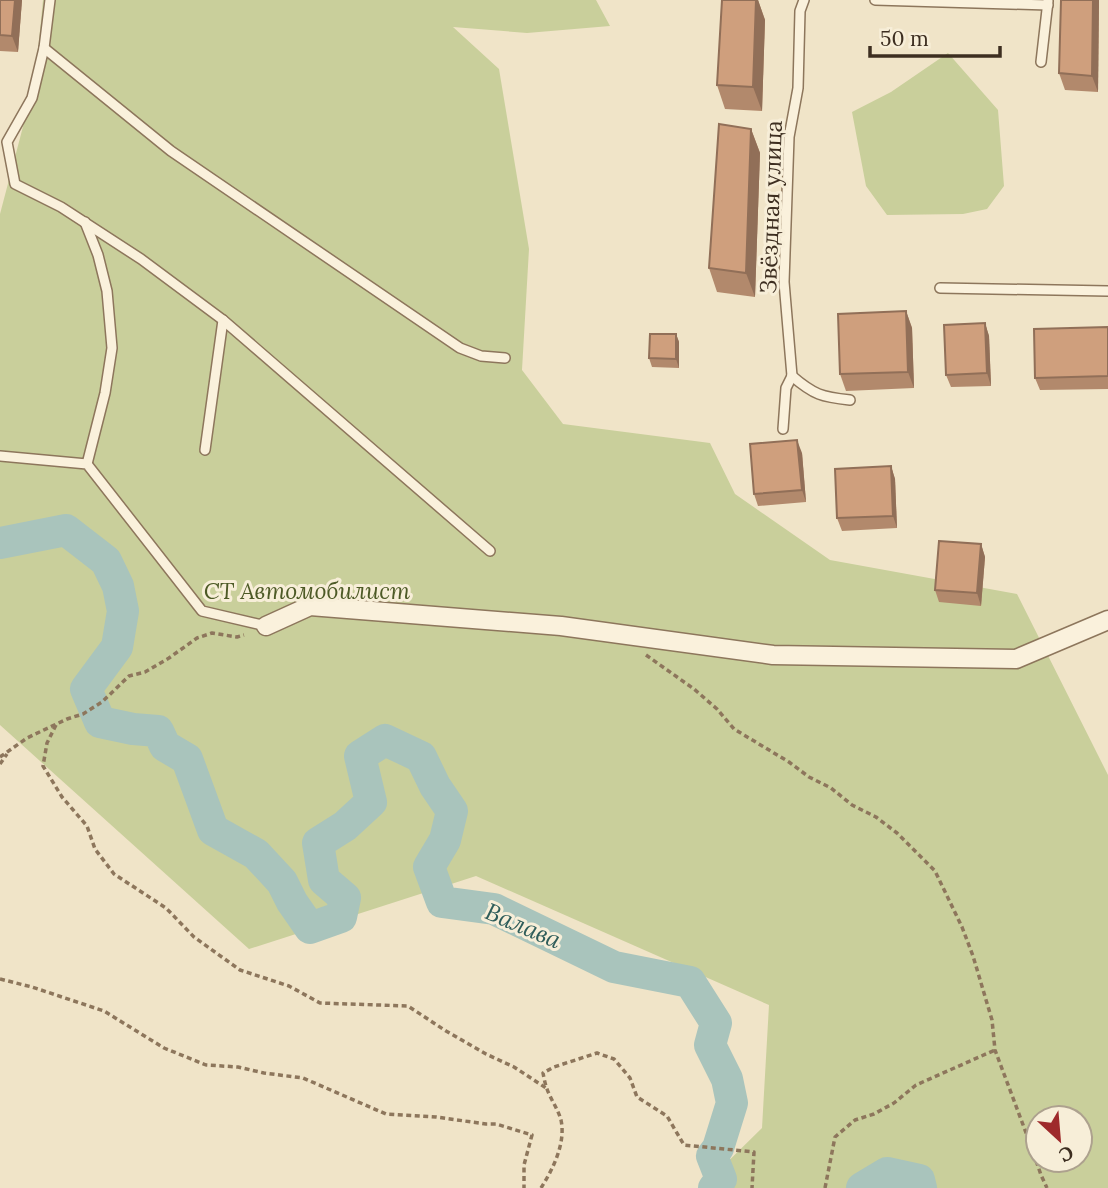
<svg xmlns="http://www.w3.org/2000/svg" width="1108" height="1188" font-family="Lora,serif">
	<rect width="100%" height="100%" fill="#f0e4c8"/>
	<g fill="#c9cf9b" fill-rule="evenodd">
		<path d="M43,0H596L610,26L527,33L453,27L499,69L529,249L522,370L563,424L710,443L735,494L830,560L1017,594L1108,775V1188H701L762,1128L769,1005L476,876L249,949L0,725V214L35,81ZM1038,1118H1080V1160H1038Z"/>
		<path d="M948,53L998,110L1004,186L987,209L963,214L887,215L866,186L852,112L891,92Z"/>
	</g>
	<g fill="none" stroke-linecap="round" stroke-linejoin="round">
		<g stroke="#a9c4bc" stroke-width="32">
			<path d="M0,543L66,530L106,561L118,586L123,611L117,647L86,689L100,722L133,729L158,731L165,746L187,759L213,830L256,854L282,882L292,902L310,928L341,917L345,898L324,880L318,843L345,826L371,802L360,756L385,740L421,757L435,786L452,811L445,840L429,867L442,902L494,909L614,967L690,982L716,1023L710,1045L727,1079L732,1103L718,1148L712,1156L721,1179L714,1188"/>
			<path d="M862,1188L887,1173L919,1180L921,1188"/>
		</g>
		<g stroke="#8d765c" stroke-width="12">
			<g id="service">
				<path d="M50,0L44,48L32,98L7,142L15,184L61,207L141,259L223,320L490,551"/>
				<path d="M875,0L1048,5"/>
				<path d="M44,48L171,151L460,348L481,356L505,358"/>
				<path d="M1041,62L1048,1"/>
				<path d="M85,222L98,255L107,291L112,348L105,393L87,464"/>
				<path d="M940,288L1108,291"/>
				<path d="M792,376L784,282L789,137L798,88L800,11L804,0"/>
				<path d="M792,376C814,395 822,397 850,400"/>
				<path d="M783,429L786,388L792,376"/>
				<path d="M205,450L223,320"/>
				<path d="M0,456L87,464L202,611L266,626"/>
			</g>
		</g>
		<g stroke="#8d765c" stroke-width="21">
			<path id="minor" d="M266,626L310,606L561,626L773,655L1016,659L1108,620"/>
		</g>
		<g stroke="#8d765c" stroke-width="3.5" stroke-dasharray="5 3.5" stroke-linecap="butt">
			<path d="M646,655L694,689L717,709L734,729L789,762L809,777L831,788L852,805L876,817L897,833L935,871L962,927L973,956L992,1020L995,1050L1031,1146L1041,1175L1047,1188"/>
			<path d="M56,725L47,743L43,766L62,797L87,826L95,849L114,874L166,908L194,937L240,970L289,986L320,1003L408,1006L446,1031L486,1054L514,1067L546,1088"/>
			<path d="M0,757L27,738L67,719L83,714L102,702L129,676L145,672L169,658L197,638L212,633L237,637L244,635"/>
			<path d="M0,764L7,754"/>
			<path d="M0,979L32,987L104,1011L164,1048L206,1065L238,1067L264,1073L303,1078L386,1114L436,1117L486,1124H496L532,1135L524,1165V1188"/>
			<path d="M541,1188C553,1169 566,1143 561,1120C558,1109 551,1100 547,1089C545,1084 544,1078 543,1073L554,1067L597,1053L614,1059L630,1078L637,1097L667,1116L684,1145L754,1152L752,1188"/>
			<path d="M825,1188L835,1137L855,1120L874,1114L894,1103L916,1085L995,1050"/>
		</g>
		<use href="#service" stroke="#faf1dc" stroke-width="9"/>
		<use href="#minor" stroke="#faf1dc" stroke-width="18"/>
	</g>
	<g fill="#b2896c">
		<path d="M0,0H22L18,52L0,51Z"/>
		<path d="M756,0H758L765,20L762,111L725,109L717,85Z"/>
		<path d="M1099,0L1098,92L1065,90L1059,73Z"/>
		<path d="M751,129L760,153L755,297L717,292L709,268Z"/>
		<path d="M906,311L912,328L914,388L846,391L840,374Z"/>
		<path d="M985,323L989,336L991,386L951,387L946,375Z"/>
		<path d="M1108,327V389L1040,390L1035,378Z"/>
		<path d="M676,334L679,342V368L652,367L649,358Z"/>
		<path d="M802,453L806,502L758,506L754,494Z"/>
		<path d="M891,466L895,479L897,528L842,531L837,518Z"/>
		<path d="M981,544L985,557L981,606L939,602L935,590Z"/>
	</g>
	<g fill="#916f58">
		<path d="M15,0H22L18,52L12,36Z"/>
		<path d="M756,0H758L765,20L762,111L753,87Z"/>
		<path d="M1093,0H1099L1098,92L1092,76Z"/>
		<path d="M751,129L760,153L755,297L746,273Z"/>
		<path d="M906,311L912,328L914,388L908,372Z"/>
		<path d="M985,323L989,336L991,386L987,373Z"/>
		<path d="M676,334L679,342V368L676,359Z"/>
		<path d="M797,440L802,453L806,502L802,490Z"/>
		<path d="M891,466L895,479L897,528L893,516Z"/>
		<path d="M981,544L985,557L981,606L977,593Z"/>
	</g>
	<g fill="#cf9f7d" stroke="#916f58" stroke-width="2">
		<path d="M0,0H15L12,36L0,35Z"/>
		<path d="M722,0H756L753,87L717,85Z"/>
		<path d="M1061,0H1093L1092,76L1059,73Z"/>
		<path d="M719,124L751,129L746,273L709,268Z"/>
		<path d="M906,311L908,372L840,374L838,314Z"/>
		<path d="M985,323L987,373L946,375L944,325Z"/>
		<path d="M1108,327V376L1035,378L1034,329Z"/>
		<path d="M650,334H676V359L649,358Z"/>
		<path d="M797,440L802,490L754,494L750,444Z"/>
		<path d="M891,466L893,516L837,518L835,469Z"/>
		<path d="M939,541L981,544L977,593L935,590Z"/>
	</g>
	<g text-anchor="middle" stroke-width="6" stroke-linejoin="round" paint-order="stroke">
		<g font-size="23" fill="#3d2e20" stroke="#f7eed8">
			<text transform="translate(771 207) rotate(-88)" y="8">Звёздная улица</text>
		</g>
		<g font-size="23" font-style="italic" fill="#4d5a26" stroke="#f7eed8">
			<text x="307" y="599">СТ Автомобилист</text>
		</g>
		<g font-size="24" font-style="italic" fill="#2f5d5a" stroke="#f7eed8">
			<text transform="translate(523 926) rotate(23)" y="8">Валава</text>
		</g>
	</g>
	<g transform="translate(1059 1139) rotate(154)"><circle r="33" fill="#f7eed8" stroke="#ada18e" stroke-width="2"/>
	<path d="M0-5L12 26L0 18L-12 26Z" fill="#9e2a2b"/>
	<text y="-10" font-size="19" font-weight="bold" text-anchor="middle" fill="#3d2e20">С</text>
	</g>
	<path d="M870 46v10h130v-10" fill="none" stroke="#3d2e20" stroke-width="3.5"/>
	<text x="880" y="46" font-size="21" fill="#3d2e20" stroke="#f7eed8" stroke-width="5" paint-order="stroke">50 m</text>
</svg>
